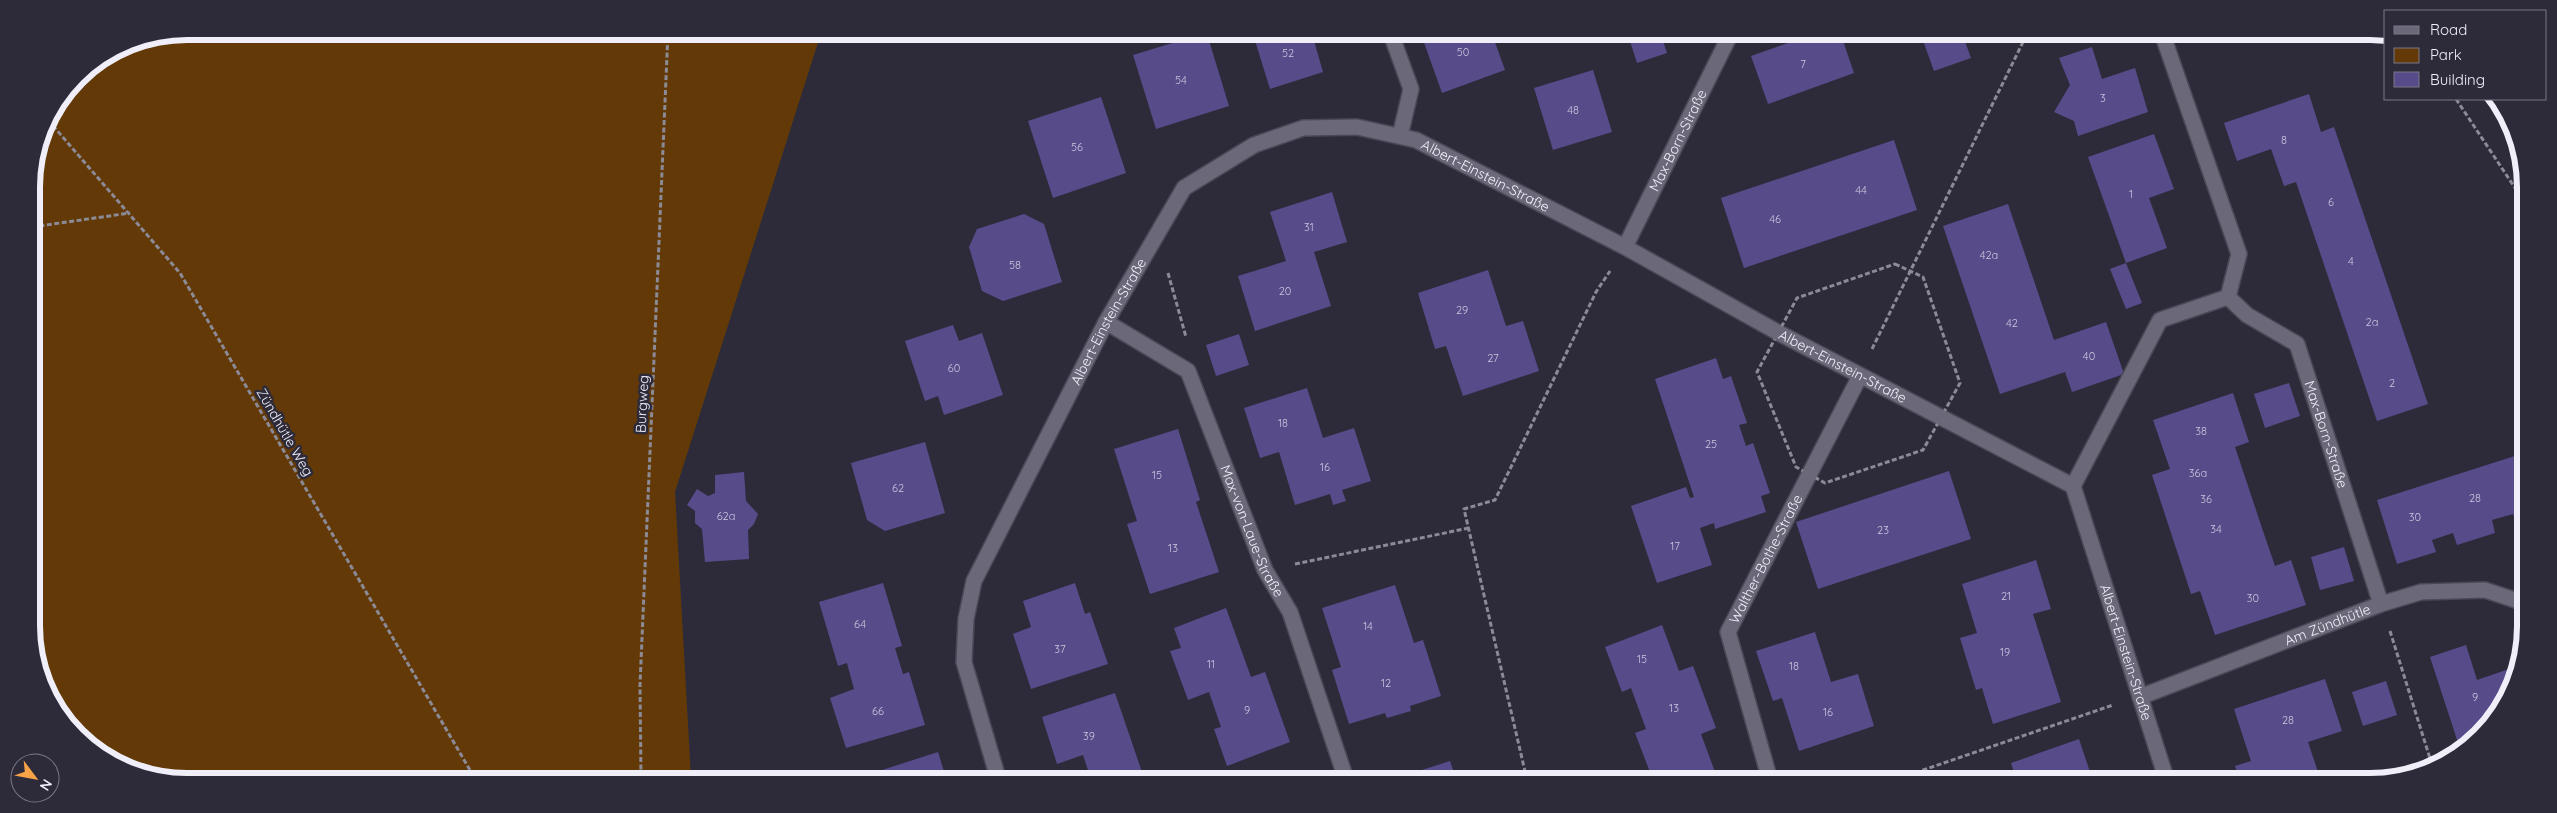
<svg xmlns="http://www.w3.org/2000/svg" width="2557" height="813" font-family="Quicksand,sans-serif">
	<rect width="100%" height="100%" fill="#2d2b3a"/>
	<path fill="#633a07" d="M187,31L821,33L675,492L691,778L146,776L101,756L70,729L34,656L32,177L43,127L77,77L127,43Z"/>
	<g fill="#584b8a">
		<path d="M1202,34H1207L1229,106L1156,129L1133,55Z"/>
		<path d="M1253,34H1312L1323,72L1270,89Z"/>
		<path d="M1421,34H1492L1505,70L1442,93Z"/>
		<path d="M1628,35H1661L1667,53L1637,63Z"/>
		<path d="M1794,35H1841L1854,73L1768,104L1751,56L1796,40Z"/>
		<path d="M1921,35L1963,36L1971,58L1934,71Z"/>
		<path d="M2092,47L2102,79L2135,68L2148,112L2078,136L2074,121L2054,112L2070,85L2059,58Z"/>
		<path d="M1593,70L1612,132L1553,150L1534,88Z"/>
		<path d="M2309,94L2321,132L2334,127L2428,404L2377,421L2296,182L2284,186L2271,149L2237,161L2224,123Z"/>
		<path d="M1101,97L1126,173L1053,198L1028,121Z"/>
		<path d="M2154,134L2174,189L2149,198L2167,248L2126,263L2088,157Z"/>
		<path d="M1894,140L1917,210L1744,268L1721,198Z"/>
		<path d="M1332,192L1347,242L1314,252L1331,306L1255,331L1238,276L1286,261L1270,212Z"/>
		<path d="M2008,204L2054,340L2106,322L2124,374L2072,392L2065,372L2000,394L1943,226Z"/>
		<path d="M1024,214L1044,224L1062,282L1003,301L982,291L969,247L977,229Z"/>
		<path d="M2126,263L2142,303L2126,309L2110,269Z"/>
		<path d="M1488,270L1506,326L1523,321L1539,371L1463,396L1446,346L1435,349L1418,293Z"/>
		<path d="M953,325L959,341L982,333L1003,395L944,415L938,396L925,401L905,341Z"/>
		<path d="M1239,334L1249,365L1216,376L1206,345Z"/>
		<path d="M1716,358L1723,379L1731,376L1747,423L1739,425L1746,446L1753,443L1770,493L1761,496L1766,512L1715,529L1714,523L1700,528L1712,565L1657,583L1631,506L1686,487L1690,498L1694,497L1655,379Z"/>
		<path d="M2289,383L2300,416L2265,428L2254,394Z"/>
		<path d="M1307,388L1323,438L1354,428L1371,481L1342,490L1346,501L1333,505L1330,494L1295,505L1279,452L1260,458L1244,408Z"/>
		<path d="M2233,393L2249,442L2235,447L2263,531L2275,566L2291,560L2306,605L2215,635L2200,591L2191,594L2152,475L2170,469L2153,420Z"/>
		<path d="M1178,429L1200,500L1196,502L1219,572L1150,594L1127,524L1137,521L1114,449Z"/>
		<path d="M925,442L945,513L885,531L867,520L851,463Z"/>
		<path d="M2521,454V523L2516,524L2513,514L2492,520L2495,533L2457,545L2453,533L2432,540L2436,552L2397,564L2377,500Z"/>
		<path d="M1949,471L1971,539L1818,589L1796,522Z"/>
		<path d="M744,472L746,501L758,514L754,524L748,530L749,559L705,562L702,529L695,523V511L687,505L697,489L708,496L715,493V475Z"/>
		<path d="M2344,547L2354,581L2320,590L2311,557Z"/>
		<path d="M2036,560L2051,609L2033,614L2061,702L1993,724L1982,688L1976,690L1960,638L1977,633L1962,584Z"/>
		<path d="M883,583L902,646L895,648L903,674L909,672L925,725L846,748L830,698L854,689L847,663L838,666L819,602Z"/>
		<path d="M1075,583L1085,614L1090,612L1108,664L1031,689L1013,634L1031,627L1023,601Z"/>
		<path d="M1395,585L1414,643L1423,640L1441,696L1410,706L1411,711L1387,718L1385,713L1349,724L1332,670L1341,667L1322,608Z"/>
		<path d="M1226,608L1251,677L1265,672L1290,742L1227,766L1214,729L1221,727L1209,692L1188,700L1170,651L1181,648L1174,628Z"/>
		<path d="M1662,625L1679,671L1693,666L1716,728L1701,734L1718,780H1653L1635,733L1646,729L1631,688L1622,692L1605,647Z"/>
		<path d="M1815,632L1831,682L1858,674L1874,726L1799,751L1782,698L1773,701L1756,651Z"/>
		<path d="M2466,645L2477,680L2509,669L2514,682L2500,712L2461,752L2430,657Z"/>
		<path d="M2325,679L2342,731L2308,742L2321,781H2240L2235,766L2251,761L2234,709Z"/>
		<path d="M2386,681L2397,715L2363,726L2352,692Z"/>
		<path d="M1115,693L1143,775L1133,779H1091L1083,755L1057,764L1042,717Z"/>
		<path d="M2079,739L2093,781H2017L2011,763Z"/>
		<path d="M938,752L946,778H881L879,771Z"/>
		<path d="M1450,761L1456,779H1394Z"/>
	</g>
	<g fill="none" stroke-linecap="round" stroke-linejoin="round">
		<g stroke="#4a4855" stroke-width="18">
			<g id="minor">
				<path d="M1391,34L1411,89L1400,136"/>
				<path d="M2163,36L2239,254L2228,297"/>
				<path id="s1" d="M1625,247L1730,35"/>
				<path id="s2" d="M2228,297L2247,315L2297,344L2381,604"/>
				<path id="s3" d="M1106,322L1188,371L1265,570L1290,612L1346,779"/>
				<path d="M2073,486L2160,320L2228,297"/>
				<path id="s4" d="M2140,697L2381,604L2421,592L2485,590L2521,602"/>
				<path id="s5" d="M998,778L964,662L966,619L974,581L1106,322L1184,188L1254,145L1303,128L1357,127L1416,140L1625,247L1777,332L2073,486L2167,781"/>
				<path id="s6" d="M1770,780L1728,632L1860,376"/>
			</g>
		</g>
		<g stroke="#8b8a96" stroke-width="3" stroke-dasharray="5 2.5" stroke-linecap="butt">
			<path d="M2456,99L2523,200"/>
			<path d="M48,120L180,273L474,777"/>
			<path d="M32,227L130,213"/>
			<path d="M1895,264L1923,277L1960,383L1923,450L1825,483L1796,467L1757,372L1797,298Z"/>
			<path d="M1168,273L1186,337"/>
			<path d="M1872,349L2026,36"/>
			<path d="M1295,564L1469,528"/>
			<path d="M2390,631L2433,768"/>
			<path d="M641,777L640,685L668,32"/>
			<path d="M1527,780L1464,509L1495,500L1596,292L1610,271"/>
			<path d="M1894,780L2113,705"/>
		</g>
		<use href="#minor" stroke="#6a6879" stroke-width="15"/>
	</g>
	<g text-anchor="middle" stroke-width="5" stroke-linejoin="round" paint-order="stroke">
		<g font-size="11" fill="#cac6dd">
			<text x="1463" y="56">50</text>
			<text x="1288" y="57">52</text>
			<text x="1803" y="68">7</text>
			<text x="1181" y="84">54</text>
			<text x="2103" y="102">3</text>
			<text x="1573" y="114">48</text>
			<text x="2284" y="144">8</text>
			<text x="1077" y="151">56</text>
			<text x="1861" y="194">44</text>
			<text x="2131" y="198">1</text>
			<text x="2331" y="206">6</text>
			<text x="1775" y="223">46</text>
			<text x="1309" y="231">31</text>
			<text x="1989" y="259">42a</text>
			<text x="2351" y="265">4</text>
			<text x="1015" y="269">58</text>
			<text x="1285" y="295">20</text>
			<text x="1462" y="314">29</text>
			<text x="2372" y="326">2a</text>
			<text x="2012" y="327">42</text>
			<text x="2089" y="360">40</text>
			<text x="1493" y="362">27</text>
			<text x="954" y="372">60</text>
			<text x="2392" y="387">2</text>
			<text x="1283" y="427">18</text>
			<text x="2201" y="435">38</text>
			<text x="1711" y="448">25</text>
			<text x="1325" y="471">16</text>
			<text x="2198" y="477">36a</text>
			<text x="1157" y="479">15</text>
			<text x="898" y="492">62</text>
			<text x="2475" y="502">28</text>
			<text x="2206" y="503">36</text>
			<text x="726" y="520">62a</text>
			<text x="2415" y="521">30</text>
			<text x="2216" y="533">34</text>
			<text x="1883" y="534">23</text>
			<text x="1675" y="550">17</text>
			<text x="1173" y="552">13</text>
			<text x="2006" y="600">21</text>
			<text x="2253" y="602">30</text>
			<text x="860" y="628">64</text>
			<text x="1368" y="630">14</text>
			<text x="1060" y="653">37</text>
			<text x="2005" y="656">19</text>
			<text x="1642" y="663">15</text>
			<text x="1211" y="668">11</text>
			<text x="1794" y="670">18</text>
			<text x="1386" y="687">12</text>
			<text x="2475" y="701">9</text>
			<text x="1674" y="712">13</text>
			<text x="1247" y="714">9</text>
			<text x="878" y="715">66</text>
			<text x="1828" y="716">16</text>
			<text x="2288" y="724">28</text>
			<text x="1089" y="740">39</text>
		</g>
		<g font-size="14" fill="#f0eff9" stroke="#2d2b3a">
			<text dy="5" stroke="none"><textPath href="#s1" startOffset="119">Max-Born-Straße</textPath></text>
			<text dy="5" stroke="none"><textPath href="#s5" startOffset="975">Albert-Einstein-Straße</textPath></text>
			<text dy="5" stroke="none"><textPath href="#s5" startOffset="495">Albert-Einstein-Straße</textPath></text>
			<text dy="5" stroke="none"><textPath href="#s5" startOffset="1380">Albert-Einstein-Straße</textPath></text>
			<text transform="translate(642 404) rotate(-87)" y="5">Burgweg</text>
			<text transform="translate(285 432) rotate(60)" y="5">Zündhütle Weg</text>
			<text dy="5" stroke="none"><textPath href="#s2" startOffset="179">Max-Born-Straße</textPath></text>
			<text dy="5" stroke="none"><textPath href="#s3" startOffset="268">Max-von-Laue-Straße</textPath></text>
			<text dy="5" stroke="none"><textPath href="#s6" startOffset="236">Walther-Bothe-Straße</textPath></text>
			<text dy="5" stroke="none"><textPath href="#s4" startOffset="201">Am Zündhütle</textPath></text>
			<text dy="5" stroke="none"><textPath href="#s5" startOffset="1814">Albert-Einstein-Straße</textPath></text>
		</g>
	</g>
	<path d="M0 0H2557V813H0ZM187 40H2370A147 147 0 0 1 2517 187V626A147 147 0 0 1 2370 773H187A147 147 0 0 1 40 626V187A147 147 0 0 1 187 40Z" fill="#2d2b3a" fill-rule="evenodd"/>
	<path fill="none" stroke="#f0eff9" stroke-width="6" d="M187 40H2370A147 147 0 0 1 2517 187V626A147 147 0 0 1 2370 773H187A147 147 0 0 1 40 626V187A147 147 0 0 1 187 40Z"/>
	<rect x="2384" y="10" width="162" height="90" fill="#2d2b3a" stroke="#7b7986"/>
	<rect x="2394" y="26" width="25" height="8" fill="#6a6879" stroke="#7b7986"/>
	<text x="2430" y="35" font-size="15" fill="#f0eff9">Road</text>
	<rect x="2394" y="48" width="25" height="15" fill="#633a07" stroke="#7b7986"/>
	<text x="2430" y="60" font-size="15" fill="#f0eff9">Park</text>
	<rect x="2394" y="72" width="25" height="15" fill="#584b8a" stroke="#7b7986"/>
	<text x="2430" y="85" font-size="15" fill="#f0eff9">Building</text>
	<g transform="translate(35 778) rotate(122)"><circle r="24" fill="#2d2b3a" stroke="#7b7986"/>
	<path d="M0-4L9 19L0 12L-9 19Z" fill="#f6a247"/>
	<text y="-8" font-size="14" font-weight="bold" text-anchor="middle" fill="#f0eff9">N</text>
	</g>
</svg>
